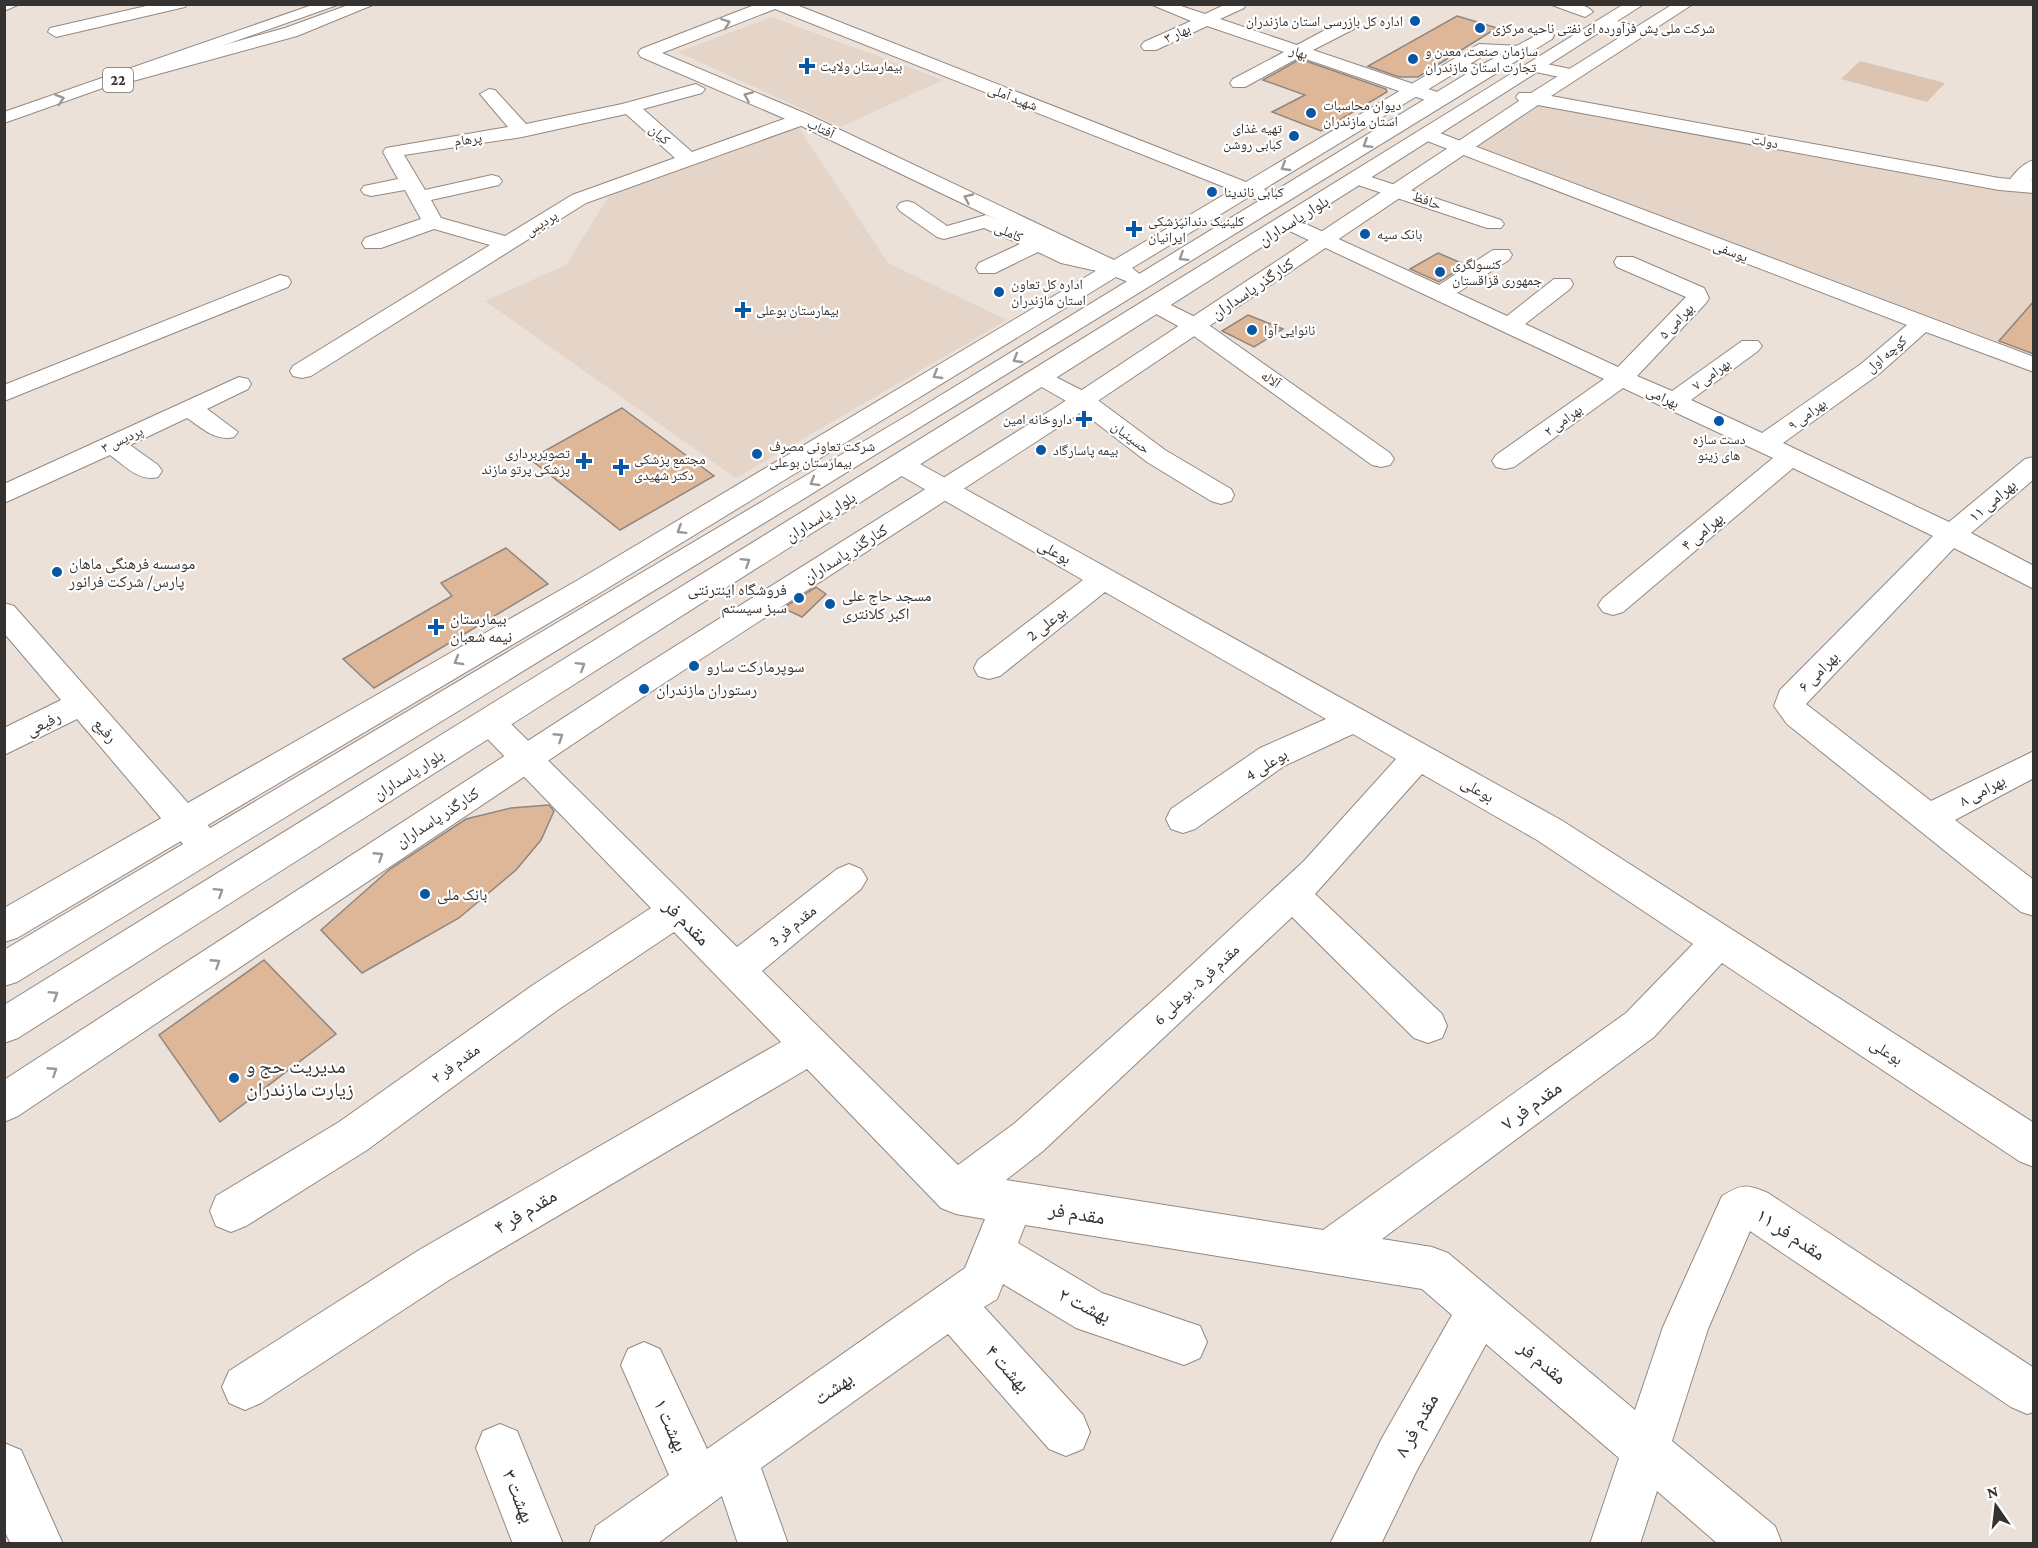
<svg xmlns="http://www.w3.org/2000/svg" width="2038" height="1548" font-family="'Crimson Pro','Noto Naskh Arabic',serif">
	<rect width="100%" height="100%" fill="#ece1d9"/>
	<g fill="#e5d5c8">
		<path d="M771,17L943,80L841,127L678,52Z"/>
		<path d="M1534,99L2033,186V359L1462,147Z"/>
		<path d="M797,125L888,263L1007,320L736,478L485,301L566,265L609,196Z"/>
	</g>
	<path fill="#dcc4b1" d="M1860,61L1945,83L1927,102L1841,79Z"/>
	<g fill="#deb798" stroke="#90867f" stroke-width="1.5">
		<path d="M1457,16L1497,28L1418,77H1399L1368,66Z"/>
		<path d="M1300,59L1386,89L1387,92L1321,131L1272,112L1305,95L1263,80Z"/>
		<path d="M1438,253L1466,265L1439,282L1410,269Z"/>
		<path d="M2034,301V354L1999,341Z"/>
		<path d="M1248,315L1283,329L1254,347L1222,331Z"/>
		<path d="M622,408L714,476L620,530L530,459Z"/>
		<path d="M506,548L548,584L374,688L343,659L452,596L441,583Z"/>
		<path d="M816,587L826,594L802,617L783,608Z"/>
		<path d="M549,805L554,811L541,840L516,870L459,918L362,973L321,930L390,869L466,819L511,808Z"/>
		<path d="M264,960L336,1034L220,1122L159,1035Z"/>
	</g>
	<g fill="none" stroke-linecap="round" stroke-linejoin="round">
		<g stroke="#938982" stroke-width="2">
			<g id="minor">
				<path d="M4,4H20L4,11Z"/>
				<path d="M155,4H187L185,7L56,37L48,32L50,28Z"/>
				<path d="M1150,4H1175L1205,14L1226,4H1246L1244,8L1220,19L1297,45L1342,21H1354L1356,25L1354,29L1313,50L1446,95L1449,99L1446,103H1434L1300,57L1245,87H1233L1230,83L1233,79L1284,52L1207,26L1156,50H1144L1141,46L1144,42L1191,21Z"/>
				<path d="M1549,4C1563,4 1584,1 1593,12L1585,17Z"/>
				<path d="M1606,18L1646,29L1648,33L1640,38L1600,27L1598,23L1600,19Z"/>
				<path d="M1457,60L1488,68L1491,72L1482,77L1451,69L1448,65L1451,61Z"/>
				<path d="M1537,62L1580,71L1583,75L1574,80L1531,71L1528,67L1531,63Z"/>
				<path d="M696,84L705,89L702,93L643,109L692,152L795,115L802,113L811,119L809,123L586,203L311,376L302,378L293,376L290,371L293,366L490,245L434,229L381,248H365L362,243L365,238L421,219L405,190L371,196L364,194L361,190L364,186L398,179L383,152L386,148L508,127L480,94L489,89L495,90L526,124L622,104ZM626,114L675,158L572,195L505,236L441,218L431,200L499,185L502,181L499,177L492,175L425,190L404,155L522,137Z"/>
				<path d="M1429,129L2034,357V372L1926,332L1879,374L1783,443L1949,522L2025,459L2034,457V479L1971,533L2034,566V589L1954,548L1806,704L1931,801L2034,751V778L1955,820L2034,880V916L2021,912L1787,724L1774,706L1780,690L1933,536L1793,468L1623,612L1613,615L1603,612L1598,605L1603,598L1773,458L1623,388L1514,467L1505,469L1496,467L1492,461L1496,455L1604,379L1281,227L1278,223L1281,219H1295L1439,285L1493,250H1509L1512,255L1509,260L1457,293L1507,316L1554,279H1570L1573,284L1570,289L1525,324L1618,367L1686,297L1617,267L1614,262L1617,257H1633L1704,288L1709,298L1706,303L1637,376L1672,391L1742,341H1758L1762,346L1758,351L1691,400L1762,433L1861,364L1907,325L1422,139L1420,135L1422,131Z"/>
				<path d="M2034,160V178L2023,189H2009L2006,185C2012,176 2022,163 2034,160Z"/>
				<path d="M1359,173L1501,220L1504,224L1501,228H1487L1352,183L1349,179L1352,175Z"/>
				<path d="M907,201L914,203L947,226L986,215L1076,253L1123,263L1126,268L1123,273L1115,275L1061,263L1038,252L995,273H979L976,268L979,263L1020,244L984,228L944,239L937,237L900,211L897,207L900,203Z"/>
				<path d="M280,275L288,277L291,282L288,287L4,401V385Z"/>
				<path d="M1157,298L1203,321L1390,453L1394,459L1390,465L1381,467L1372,465L1187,331L1149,310L1146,305L1149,300Z"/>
				<path d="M1042,370L1091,395L1165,450L1231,489L1234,495L1231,501L1221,504L1211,501L1147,462L1073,405L1033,382L1030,377L1033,372Z"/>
				<path d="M239,377L248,379L251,384L248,389L207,409L238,432L234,437C216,442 202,428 187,418L130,445L158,465L162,471L158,477C139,482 125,466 110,455L4,503V484Z"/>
				<path d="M902,457L911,459L1561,820L2034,1123V1167L2019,1161L1722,963L1654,1037L1382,1239L1432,1247L1448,1253L1635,1410L1663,1327L1722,1196C1742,1184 1747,1184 1768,1193L2034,1368V1412L2027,1414L2011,1407L1750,1231L1708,1329L1672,1441L1775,1526L1782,1544H1718L1657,1491L1640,1544H1590L1619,1458L1486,1344L1416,1472L1381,1544H1330L1382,1438L1452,1315L1422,1289L1025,1225L1018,1243L1102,1293L1200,1326L1207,1342L1200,1358L1184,1365L1076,1328L1003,1284L997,1299L984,1307L1083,1415L1090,1432L1083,1449L1066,1456L1049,1449L948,1334L761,1468L788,1544H738L722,1496L657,1544H589L596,1526L669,1475L621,1365L628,1349L644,1342L660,1349L707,1449L965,1268L985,1219L956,1214L941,1208L807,1069L449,1280L261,1403L245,1410L229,1403L222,1387L229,1371L419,1250L781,1042L674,932L559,1009L367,1150L246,1226L231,1232L216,1226L210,1211L216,1196L339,1122L533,985L651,908L479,730L474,722L479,714L490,710L501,714L737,947L837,869L849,864L861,869L867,879L861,889L762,971L958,1165L1015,1123L1170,985L1304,861L1396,759L1353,734L1284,766L1195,829L1183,833L1171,829L1166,819L1171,809L1260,748L1326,719L1105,592L1000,676L989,679L978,676L974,668L978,660L1083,580L893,471L889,465L893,459ZM1422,774L1537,840L1693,944L1626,1013L1323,1230L1006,1180L1043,1151L1292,917L1414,1038L1428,1043L1442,1038L1447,1026L1442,1014L1315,894Z"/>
				<path d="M4,603L14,606L218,837L223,847L218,857L206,861L194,857L77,719L4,755V728L61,700L4,633Z"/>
				<path d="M500,1424L517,1431L563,1544H513L476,1448L483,1431Z"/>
				<path d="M4,1443L21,1450L63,1544H11L4,1530Z"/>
			</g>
		</g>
		<g stroke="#938982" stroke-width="2">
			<g id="major">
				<path d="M351,4H375L297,36L122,84L113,79L116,75L285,28Z"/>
				<path d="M757,4H794L1246,182L1479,44L1521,46L1530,51L1521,56L1488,53L1264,189L1272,195L1269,199L1262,201L1249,197L1132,268L1142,276L1139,281L1131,283L1116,277L598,594L17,938L4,942V908L578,580L1099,269L795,123L641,57L638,53L641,49ZM775,9L1232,190L1114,260L809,115L662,53Z"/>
				<path d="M1673,4H1693L1551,96L1999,178L2034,181V193L1999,190L1538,105L1071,419L661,685L18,1116L4,1122V1080L639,669L1053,409L1519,101L1516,97L1519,93H1531Z"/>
			</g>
		</g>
		<g stroke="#938982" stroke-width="2">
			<g id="highway">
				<path d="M315,4H340L4,123V112Z"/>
				<path d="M1624,4H1644L18,1038L4,1043V1005Z"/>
				<path d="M1546,30L1554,35L1552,39L17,982L4,986V950L910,414L1476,68Z"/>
			</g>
		</g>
		<use href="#minor" fill="#fff" fill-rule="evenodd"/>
		<use href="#major" fill="#fff" fill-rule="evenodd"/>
		<use href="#highway" fill="#fff" fill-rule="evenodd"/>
	</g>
	<defs><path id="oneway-chevron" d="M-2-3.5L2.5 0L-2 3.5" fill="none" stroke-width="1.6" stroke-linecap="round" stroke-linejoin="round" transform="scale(1.5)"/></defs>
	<g stroke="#9a9897">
		<use href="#oneway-chevron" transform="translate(726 23) rotate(-21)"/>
		<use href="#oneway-chevron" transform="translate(748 96) rotate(-157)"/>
		<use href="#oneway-chevron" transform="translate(60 99) rotate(-18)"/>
		<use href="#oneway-chevron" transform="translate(1367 144) rotate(148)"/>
		<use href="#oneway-chevron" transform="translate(1285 167) rotate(149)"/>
		<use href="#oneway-chevron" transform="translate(968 198) rotate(-155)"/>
		<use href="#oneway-chevron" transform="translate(1183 257) rotate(148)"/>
		<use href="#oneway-chevron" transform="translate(1017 359) rotate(149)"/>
		<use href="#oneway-chevron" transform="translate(937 375) rotate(149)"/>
		<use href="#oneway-chevron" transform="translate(814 482) rotate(149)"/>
		<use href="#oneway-chevron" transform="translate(681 530) rotate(148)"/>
		<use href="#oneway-chevron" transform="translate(746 562) rotate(-32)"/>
		<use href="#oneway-chevron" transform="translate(458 661) rotate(150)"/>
		<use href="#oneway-chevron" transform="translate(581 666) rotate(-32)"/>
		<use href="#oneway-chevron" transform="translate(559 737) rotate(-33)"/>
		<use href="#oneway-chevron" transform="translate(379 856) rotate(-33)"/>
		<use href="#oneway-chevron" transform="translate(219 892) rotate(-32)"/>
		<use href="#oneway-chevron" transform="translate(216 963) rotate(-33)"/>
		<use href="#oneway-chevron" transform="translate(54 995) rotate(-32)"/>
		<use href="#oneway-chevron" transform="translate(53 1071) rotate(-33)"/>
	</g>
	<g fill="#0757a5" stroke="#fff" stroke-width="2">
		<circle cx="1415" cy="21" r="6"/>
		<circle cx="1480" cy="28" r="6"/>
		<circle cx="1413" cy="59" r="6"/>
		<path d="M804 57h6v6h6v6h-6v6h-6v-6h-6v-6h6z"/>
		<circle cx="1311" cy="113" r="6"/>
		<circle cx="1294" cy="136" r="6"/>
		<circle cx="1212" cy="192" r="6"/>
		<path d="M1131 220h6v6h6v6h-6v6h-6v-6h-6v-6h6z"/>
		<circle cx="1365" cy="234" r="6"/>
		<circle cx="1440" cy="272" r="6"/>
		<circle cx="999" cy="292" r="6"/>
		<path d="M740 301h6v6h6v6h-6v6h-6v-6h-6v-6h6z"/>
		<circle cx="1252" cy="330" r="6"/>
		<path d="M1081 410h6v6h6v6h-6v6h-6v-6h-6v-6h6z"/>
		<circle cx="1719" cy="421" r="6"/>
		<circle cx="1041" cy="450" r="6"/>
		<circle cx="757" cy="454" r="6"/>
		<path d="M581 452h6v6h6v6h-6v6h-6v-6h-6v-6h6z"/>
		<path d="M618 458h6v6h6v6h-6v6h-6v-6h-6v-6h6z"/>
		<circle cx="57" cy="572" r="6"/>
		<circle cx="799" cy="598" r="6"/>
		<circle cx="830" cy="604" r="6"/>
		<path d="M433 618h6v6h6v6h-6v6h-6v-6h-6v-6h6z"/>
		<circle cx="694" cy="666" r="6"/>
		<circle cx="644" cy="689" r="6"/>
		<circle cx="425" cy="894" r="6"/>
		<circle cx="234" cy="1078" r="6"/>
	</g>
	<g text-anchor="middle" stroke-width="4.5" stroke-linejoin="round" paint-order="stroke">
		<g font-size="14" fill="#36322f" stroke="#fff" text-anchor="start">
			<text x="1403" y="26" text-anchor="end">اداره کل بازرسی استان مازندران</text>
			<text x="1492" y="33">شرکت ملی پش فرآورده ای نفتی ناحیه مرکزی</text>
			<text x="1425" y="56">سازمان صنعت، معدن و<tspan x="1425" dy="16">تجارت استان مازندران</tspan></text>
			<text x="820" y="71">بیمارستان ولایت</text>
			<text x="1323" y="110">دیوان محاسبات<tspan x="1323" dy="16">استان مازندران</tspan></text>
			<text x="1282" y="133" text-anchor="end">تهیه غذای<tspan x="1282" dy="16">کبابی روشن</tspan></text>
			<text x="1224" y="197">کبابی ناندینا</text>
			<text x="1148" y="226">کلینیک دندانپزشکی<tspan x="1148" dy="16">ایرانیان</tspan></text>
			<text x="1377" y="239">بانک سپه</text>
			<text x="1452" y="269">کنسولگری<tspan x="1452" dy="16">جمهوری قزاقستان</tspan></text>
			<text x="1011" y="289">اداره کل تعاون<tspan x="1011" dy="16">استان مازندران</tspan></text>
			<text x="756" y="315">بیمارستان بوعلی</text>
			<text x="1264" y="335">نانوایی آوا</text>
			<text x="1072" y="424" text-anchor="end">داروخانه امین</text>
			<text x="1719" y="444" text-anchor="middle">دست سازه<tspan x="1719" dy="16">های زینو</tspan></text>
			<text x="769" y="451">شرکت تعاونی مصرف<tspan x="769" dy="16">بیمارستان بوعلی</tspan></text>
			<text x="1053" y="455">بیمه پاسارگاد</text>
			<text x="570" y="458" text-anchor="end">تصویربرداری<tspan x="570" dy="16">پزشکی پرتو مازند</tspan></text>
			<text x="634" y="464">مجتمع پزشکی<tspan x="634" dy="16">دکتر شهیدی</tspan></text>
		</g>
		<g font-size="14" fill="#36322f" stroke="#fff">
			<text transform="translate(1177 33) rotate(-25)" y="5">بهار ۳</text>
			<text transform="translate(1299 52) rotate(18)" y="5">بهار</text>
			<text transform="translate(1013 97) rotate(21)" y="5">شهید آملی</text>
			<text transform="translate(821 128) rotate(25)" y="5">آفتاب</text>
			<text transform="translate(660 134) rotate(42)" y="5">کیان</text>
			<text transform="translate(468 139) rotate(-8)" y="5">پرهام</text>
			<text transform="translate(1765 141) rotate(10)" y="5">دولت</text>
			<text transform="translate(1427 200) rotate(20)" y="5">حافظ</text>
			<text transform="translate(541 223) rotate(-32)" y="5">پردیس</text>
			<text transform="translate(1009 232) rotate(24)" y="5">کاملی</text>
			<text transform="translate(1731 251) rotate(21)" y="5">یوسفی</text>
			<text transform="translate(1676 321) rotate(-46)" y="5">بهرامی ۵</text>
			<text transform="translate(1886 354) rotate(-40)" y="5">کوچه اول</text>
			<text transform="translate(1711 374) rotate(-36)" y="5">بهرامی ۷</text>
			<text transform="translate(1271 379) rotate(35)" y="5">آلاله</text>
			<text transform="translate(1663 397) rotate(25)" y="5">بهرامی</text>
			<text transform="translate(1807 414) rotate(-36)" y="5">بهرامی ۹</text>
			<text transform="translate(1563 420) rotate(-36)" y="5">بهرامی ۲</text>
			<text transform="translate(1131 437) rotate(37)" y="5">حسینیان</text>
			<text transform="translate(122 439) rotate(-25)" y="5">پردیس ۳</text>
		</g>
		<rect fill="#fff" stroke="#72706d" stroke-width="1.5" x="103" y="68" width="30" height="24" rx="4.5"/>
		<g font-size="15" font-weight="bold" fill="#36322f">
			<text x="118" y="85">22</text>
		</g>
		<g font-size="16" fill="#36322f" stroke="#fff">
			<text transform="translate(1293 220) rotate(-32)" y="6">بلوار پاسداران</text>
			<text transform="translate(1252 288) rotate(-34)" y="6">کنارگذر پاسداران</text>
			<text transform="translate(1992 500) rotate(-40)" y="6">بهرامی ۱۱</text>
			<text transform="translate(820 516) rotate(-32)" y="6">بلوار پاسداران</text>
			<text transform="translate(1702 531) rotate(-40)" y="6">بهرامی ۴</text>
			<text transform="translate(1055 551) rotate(29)" y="6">بوعلی</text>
			<text transform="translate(845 553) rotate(-32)" y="6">کنارگذر پاسداران</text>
			<text transform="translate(1046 623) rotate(-38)" y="6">بوعلی 2</text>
			<text transform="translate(1818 671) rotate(-45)" y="6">بهرامی ۶</text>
			<text transform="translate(43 723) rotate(-27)" y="6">رفیعی</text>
			<text transform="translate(106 730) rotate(49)" y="6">رفیع</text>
			<text transform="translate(1266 764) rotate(-31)" y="6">بوعلی 4</text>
			<text transform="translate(408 774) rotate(-32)" y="6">بلوار پاسداران</text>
			<text transform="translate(1478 789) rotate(30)" y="6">بوعلی</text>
			<text transform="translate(1982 790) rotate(-28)" y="6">بهرامی ۸</text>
			<text transform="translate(437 817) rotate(-33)" y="6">کنارگذر پاسداران</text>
			<text transform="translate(792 925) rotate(-39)" y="6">مقدم فر 3</text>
			<text transform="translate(1196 984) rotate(-43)" y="6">مقدم فر ۵- بوعلی 6</text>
			<text transform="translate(1887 1051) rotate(33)" y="6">بوعلی</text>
			<text transform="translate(455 1063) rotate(-36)" y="6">مقدم فر ۲</text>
		</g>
		<g font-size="16" fill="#36322f" stroke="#fff" text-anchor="start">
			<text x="69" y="569">موسسه فرهنگی ماهان<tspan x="69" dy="18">پارس/ شرکت فرانور</tspan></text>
			<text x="787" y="595" text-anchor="end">فروشگاه اینترنتی<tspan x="787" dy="18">سبز سیستم</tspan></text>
			<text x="842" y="601">مسجد حاج علی<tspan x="842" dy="18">اکبر کلانتری</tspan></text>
			<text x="450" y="624">بیمارستان<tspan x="450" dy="18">نیمه شعبان</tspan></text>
			<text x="706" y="672">سوپرمارکت سارو</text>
			<text x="656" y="695">رستوران مازندران</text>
			<text x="437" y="900">بانک ملی</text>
		</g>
		<g font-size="20" fill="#36322f" stroke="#fff">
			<text transform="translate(687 922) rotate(45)" y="7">مقدم فر</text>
			<text transform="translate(1531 1105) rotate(-36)" y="7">مقدم فر ۷</text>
			<text transform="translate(525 1211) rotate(-31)" y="7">مقدم فر ۴</text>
			<text transform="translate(1077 1213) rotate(9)" y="7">مقدم فر</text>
			<text transform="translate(1791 1234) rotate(33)" y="7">مقدم فر ۱۱</text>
			<text transform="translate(1085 1305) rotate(26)" y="7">بهشت ۲</text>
			<text transform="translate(1543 1362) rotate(40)" y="7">مقدم فر</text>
			<text transform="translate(1008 1368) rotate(48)" y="7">بهشت ۴</text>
			<text transform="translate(833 1388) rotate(-35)" y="7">بهشت</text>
			<text transform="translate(671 1425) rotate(66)" y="7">بهشت ۱</text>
			<text transform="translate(1416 1425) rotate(-61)" y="7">مقدم فر ۸</text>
			<text transform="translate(519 1496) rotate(68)" y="7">بهشت ۳</text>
		</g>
		<g font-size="20" fill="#36322f" stroke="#fff" text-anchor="start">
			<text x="246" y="1073">مدیریت حج و<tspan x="246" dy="23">زیارت مازندران</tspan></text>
		</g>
	</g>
	<rect width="2038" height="1548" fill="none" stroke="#36322f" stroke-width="12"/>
	<g transform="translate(1996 1506) rotate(346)" stroke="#ffffff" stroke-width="4.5" paint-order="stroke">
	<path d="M0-4.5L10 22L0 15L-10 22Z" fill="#36322f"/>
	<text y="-9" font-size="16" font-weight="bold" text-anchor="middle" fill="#36322f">N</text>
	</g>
</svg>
